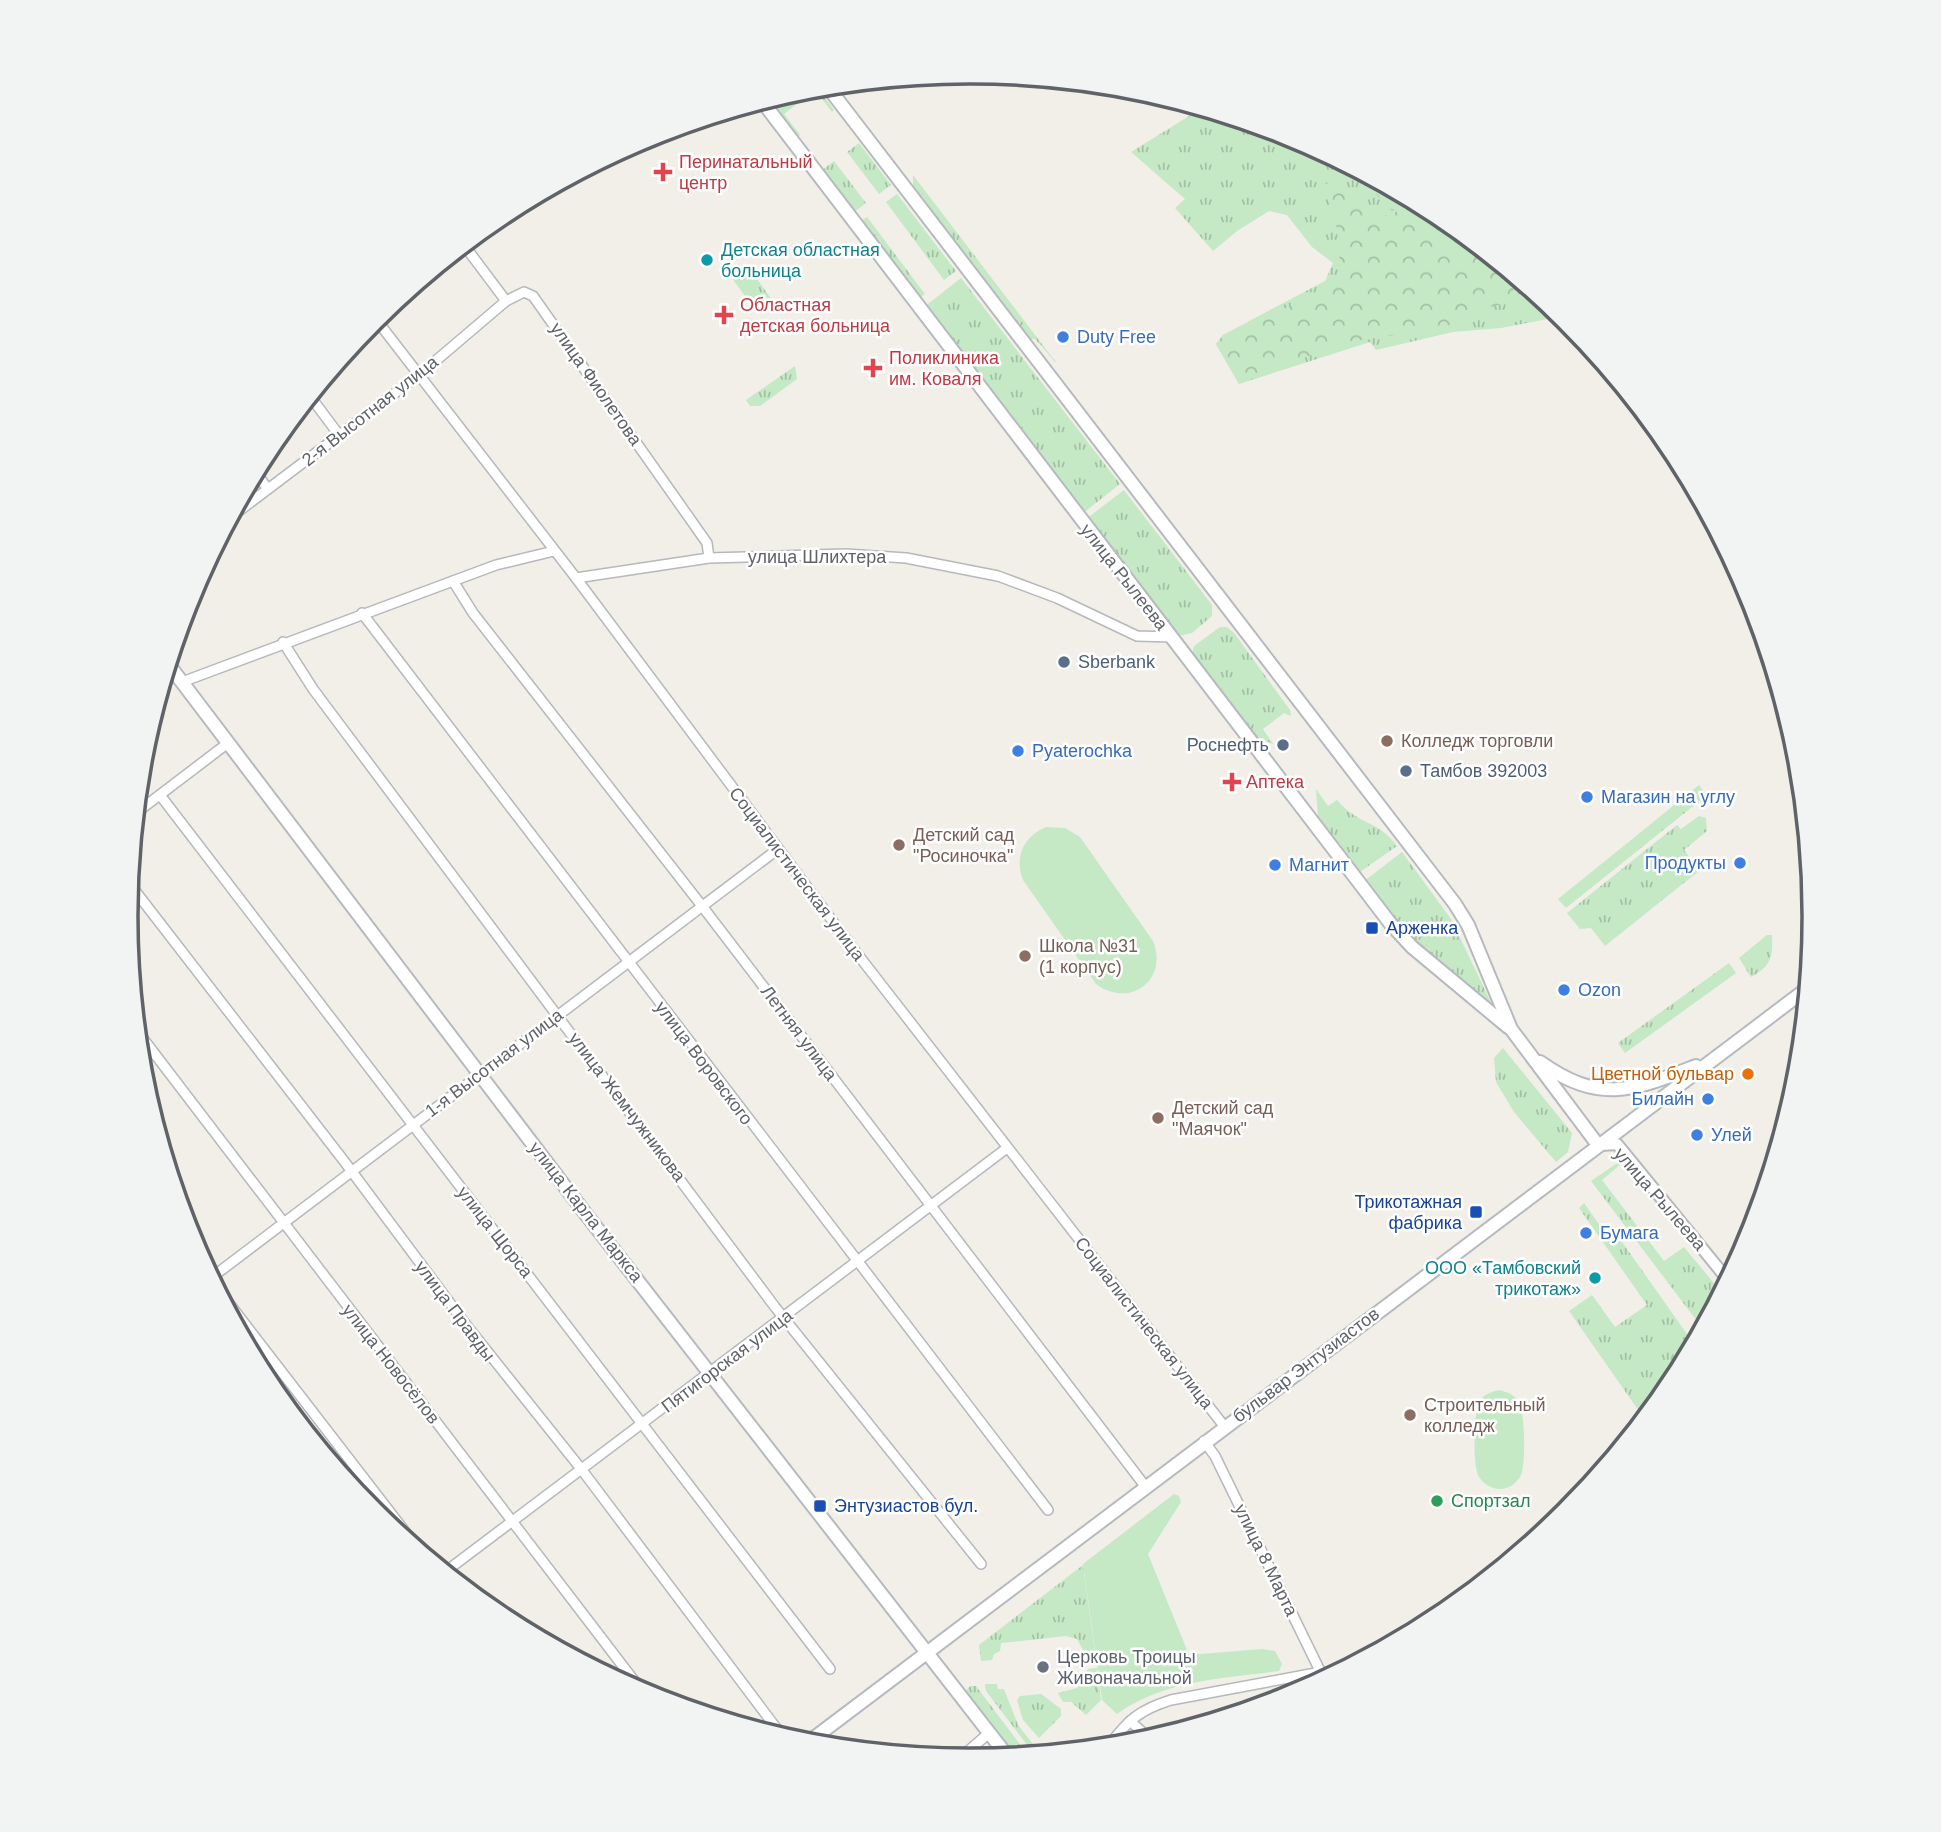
<svg xmlns="http://www.w3.org/2000/svg" width="1941" height="1832" font-family="Arial,sans-serif">
	<defs>
		<pattern id="grass-tufts" width="24" height="20" patternUnits="userSpaceOnUse" patternTransform="scale(1.75)"><rect width="24" height="20" fill="#c5e8c5"/><path d="M3 7l-1-3M5 7V3M7 7l1-3M15 17l-1-3M17 17v-4M19 17l1-3" fill="none" stroke="#a3c0a4"/></pattern>
		<pattern id="forest-crowns" width="20" height="18" patternUnits="userSpaceOnUse" patternTransform="scale(1.75)"><rect width="20" height="18" fill="#c5e8c5"/><path d="M2 6a3 3 0 1 1 6 0M12 15a3 3 0 1 1 6 0" fill="none" stroke="#a3c0a4"/></pattern>
		<pattern id="wetland-marsh" width="20" height="14" patternUnits="userSpaceOnUse" patternTransform="scale(1.75)"><rect width="20" height="14" fill="#c5e8c5"/><path d="M1 5h8M5 5V1M11 12h8M15 12V8" fill="none" stroke="#a3c0a4"/></pattern>
	</defs>
	<rect width="100%" height="100%" fill="#f1efe8"/>
	<g fill="url(#grass-tufts)">
		<path d="M817,87L834,110L832,112L815,90L784,114L800,135L796,138L774,110L773,98Z"/>
		<path d="M1202,108L1294,136L1440,214L1564,316L1501,328L1453,332L1376,350L1370,342L1239,384L1216,344L1223,335L1325,281L1333,263L1312,247L1287,215L1269,211L1237,231L1213,251L1175,208L1185,199L1131,152Z"/>
		<path d="M859,143L891,185L879,194L847,152Z"/>
		<path d="M834,161L866,203L853,213L821,171Z"/>
		<path d="M913,175L1058,365L1035,339H1027L913,189Z"/>
		<path d="M897,194L956,271L944,280L886,202Z"/>
		<path d="M867,217L925,294L918,299L859,222Z"/>
		<path d="M743,268L750,269L772,300L769,311H756L734,281L733,273Z"/>
		<path d="M961,278L1120,484L1082,514L924,307Z"/>
		<path d="M795,366L797,379L760,406H750L746,400Z"/>
		<path d="M1124,490L1212,605V616L1192,633L1178,636L1086,519Z"/>
		<path d="M1220,627H1227L1234,633L1290,710L1291,716L1284,713L1263,729L1273,744L1252,735L1192,654L1194,646Z"/>
		<path d="M1699,785L1707,795L1566,908L1558,899Z"/>
		<path d="M1316,789L1328,806L1337,800C1358,825 1378,820 1397,846L1357,874L1318,817Z"/>
		<path d="M1699,816L1706,818L1707,831L1684,850L1700,870L1605,946L1591,928L1580,929L1567,913L1677,825L1681,829Z"/>
		<path d="M1402,852L1451,919L1498,1017L1411,941L1363,882Z"/>
		<path d="M1767,935H1772C1773,957 1771,966 1751,977L1739,958Z"/>
		<path d="M1729,963L1736,973L1625,1053L1618,1043Z"/>
		<path d="M1503,1048L1572,1133L1568,1152L1556,1162L1514,1112L1496,1082L1494,1058Z"/>
		<path d="M1619,1162L1621,1164L1602,1180L1664,1261L1684,1247L1722,1293L1703,1329L1591,1181Z"/>
		<path d="M1584,1203L1603,1230L1610,1225L1694,1344C1679,1372 1668,1395 1641,1414L1569,1311L1592,1295L1615,1327L1647,1305L1579,1208Z"/>
		<path d="M1083,1565L1095,1653L1085,1654L1077,1639L1066,1636L1001,1643L1000,1651L994,1654L992,1660L981,1661L979,1645Z"/>
		<path d="M1097,1668L1101,1700L1086,1715L1071,1702H1063L1058,1693L1077,1688L1088,1669Z"/>
		<path d="M985,1684H997L998,1689H1004L1018,1725L1040,1753L1034,1754L986,1691Z"/>
		<path d="M970,1686H976L1028,1755L1017,1756L966,1691Z"/>
		<path d="M1041,1694L1061,1709V1716L1039,1738L1023,1720L1017,1700L1020,1696Z"/>
	</g>
	<path fill="url(#forest-crowns)" d="M1362,173L1412,199L1411,221C1434,240 1446,249 1477,245L1538,295L1483,309L1443,328L1341,343L1239,384L1216,344L1223,335L1321,293L1338,280C1342,241 1337,220 1323,184L1337,178L1372,211L1392,217L1399,207L1392,211L1361,178Z"/>
	<path fill="url(#wetland-marsh)" d="M1412,199L1440,214L1477,245C1465,252 1449,247 1438,237L1433,238L1424,228H1417L1411,221Z"/>
	<g fill="#c5e8c5">
		<path d="M1046,827L1065,828L1080,837L1153,941C1169,980 1129,1009 1096,984L1023,880C1014,857 1023,837 1046,827Z"/>
		<path d="M1499,1390C1506,1392 1513,1394 1518,1400C1525,1409 1526,1464 1521,1475C1517,1483 1509,1489 1500,1489C1491,1489 1482,1483 1478,1475C1473,1464 1473,1410 1480,1400C1485,1394 1491,1392 1499,1390Z"/>
		<path d="M1174,1494L1179,1496L1181,1502L1148,1554L1189,1655L1262,1649L1275,1651L1282,1664L1279,1671C1225,1678 1163,1680 1117,1714L1102,1700L1083,1564Z"/>
	</g>
	<g fill="none" stroke-linecap="round" stroke-linejoin="round">
		<g stroke="#b5b8bc" stroke-width="12">
			<g id="minor">
				<path d="M464,245L506,301"/>
				<path d="M375,318L576,578L852,947L1224,1426"/>
				<path d="M310,396L339,435"/>
				<path d="M255,472L268,489"/>
				<path d="M231,517L419,375L506,301L524,292L533,296L707,543L709,558"/>
				<path d="M576,578L709,558L846,554L906,558L998,576L1057,598L1137,636L1172,637"/>
				<path d="M453,581L473,613L702,906L1145,1486"/>
				<path d="M362,613L1048,1510"/>
				<path d="M283,642L313,689L775,1307L981,1564"/>
				<path d="M182,682L496,565L554,551"/>
				<path d="M160,795L830,1669"/>
				<path d="M136,813L228,743"/>
				<path d="M129,883L344,1161L467,1326L582,1470L783,1737"/>
				<path d="M138,1032L645,1695"/>
				<path d="M211,1278L778,849"/>
				<path d="M214,1284L420,1551"/>
				<path d="M1204,1441L1215,1456L1324,1679"/>
				<path d="M445,1572L1007,1148"/>
				<path d="M1130,1721L1150,1739"/>
				<path d="M1108,1747C1128,1720 1139,1710 1171,1700L1321,1672"/>
				<path d="M959,1759L989,1733"/>
			</g>
		</g>
		<g stroke="#b5b8bc" stroke-width="14">
			<path id="tertiary" d="M1600,1145L1617,1144L1728,1280"/>
		</g>
		<g stroke="#b6babf" stroke-width="16">
			<g id="secondary">
				<path d="M827,86L1455,904L1468,925L1511,1029L1598,1145"/>
				<path d="M762,101L1390,923L1412,947L1508,1027"/>
				<path d="M169,665L585,1213L1008,1757"/>
				<path d="M1540,1062C1600,1105 1634,1090 1696,1066"/>
				<path d="M806,1744L1808,988"/>
			</g>
		</g>
		<use href="#minor" stroke="#fff" stroke-width="9"/>
		<use href="#tertiary" stroke="#fff" stroke-width="10"/>
		<use href="#secondary" stroke="#fff" stroke-width="12"/>
	</g>
	<g fill="#e0444e" stroke="#fff" stroke-width="2.5">
		<path d="M659.5 161.5h7v7h7v7h-7v7h-7v-7h-7v-7h7z"/>
		<path d="M720.5 304.5h7v7h7v7h-7v7h-7v-7h-7v-7h7z"/>
		<path d="M869.5 357.5h7v7h7v7h-7v7h-7v-7h-7v-7h7z"/>
		<path d="M1228.5 771.5h7v7h7v7h-7v7h-7v-7h-7v-7h7z"/>
	</g>
	<g fill="#0f9aa8" stroke="#fff" stroke-width="2.5">
		<circle cx="707" cy="260" r="7"/>
		<circle cx="1595" cy="1278" r="7"/>
	</g>
	<g fill="#3f7fe0" stroke="#fff" stroke-width="2.5">
		<circle cx="1063" cy="337" r="7"/>
		<circle cx="1018" cy="751" r="7"/>
		<circle cx="1587" cy="797" r="7"/>
		<circle cx="1740" cy="863" r="7"/>
		<circle cx="1275" cy="865" r="7"/>
		<circle cx="1564" cy="990" r="7"/>
		<circle cx="1708" cy="1099" r="7"/>
		<circle cx="1697" cy="1135" r="7"/>
		<circle cx="1586" cy="1233" r="7"/>
	</g>
	<g fill="#5c6f8a" stroke="#fff" stroke-width="2.5">
		<circle cx="1064" cy="662" r="7"/>
		<circle cx="1283" cy="745" r="7"/>
		<circle cx="1406" cy="771" r="7"/>
	</g>
	<g fill="#8d6e63" stroke="#fff" stroke-width="2.5">
		<circle cx="1387" cy="741" r="7"/>
		<circle cx="899" cy="845" r="7"/>
		<circle cx="1025" cy="956" r="7"/>
		<circle cx="1158" cy="1118" r="7"/>
		<circle cx="1410" cy="1415" r="7"/>
	</g>
	<g fill="#1a4fb4" stroke="#fff" stroke-width="2.5">
		<rect x="1365" y="921" width="14" height="14" rx="3.5"/>
		<rect x="1469" y="1205" width="14" height="14" rx="3.5"/>
		<rect x="813" y="1499" width="14" height="14" rx="3.5"/>
	</g>
	<circle fill="#e8710a" stroke="#fff" stroke-width="2.5" cx="1748" cy="1074" r="7"/>
	<circle fill="#2e9e5b" stroke="#fff" stroke-width="2.5" cx="1437" cy="1501" r="7"/>
	<circle fill="#6b7280" stroke="#fff" stroke-width="2.5" cx="1043" cy="1667" r="7"/>
	<g text-anchor="middle" stroke-width="5" stroke-linejoin="round" paint-order="stroke">
		<g font-size="18" fill="#be3a42" stroke="#fff" text-anchor="start">
			<text x="679" y="168">Перинатальный<tspan x="679" dy="21">центр</tspan></text>
			<text x="740" y="311">Областная<tspan x="740" dy="21">детская больница</tspan></text>
			<text x="889" y="364">Поликлиника<tspan x="889" dy="21">им. Коваля</tspan></text>
			<text x="1246" y="788">Аптека</text>
		</g>
		<g font-size="18" fill="#0d838f" stroke="#fff" text-anchor="start">
			<text x="721" y="256">Детская областная<tspan x="721" dy="21">больница</tspan></text>
			<text x="1581" y="1274" text-anchor="end">ООО «Тамбовский<tspan x="1581" dy="21">трикотаж»</tspan></text>
		</g>
		<g font-size="18" fill="#366cbe" stroke="#fff" text-anchor="start">
			<text x="1077" y="343">Duty Free</text>
			<text x="1032" y="757">Pyaterochka</text>
			<text x="1601" y="803">Магазин на углу</text>
			<text x="1726" y="869" text-anchor="end">Продукты</text>
			<text x="1289" y="871">Магнит</text>
			<text x="1578" y="996">Ozon</text>
			<text x="1694" y="1105" text-anchor="end">Билайн</text>
			<text x="1711" y="1141">Улей</text>
			<text x="1600" y="1239">Бумага</text>
		</g>
		<g font-size="18" fill="#5f6368" stroke="#fff">
			<text transform="translate(596 384) rotate(55)" y="6">улица Фиолетова</text>
			<text transform="translate(370 411) rotate(-38)" y="6">2-я Высотная улица</text>
			<text x="817" y="563">улица Шлихтера</text>
			<text transform="translate(1124 577) rotate(52)" y="6">улица Рылеева</text>
			<text transform="translate(797 874) rotate(53)" y="6">Социалистическая улица</text>
			<text transform="translate(799 1033) rotate(53)" y="6">Летняя улица</text>
			<text transform="translate(494 1063) rotate(-37)" y="6">1-я Высотная улица</text>
			<text transform="translate(704 1063) rotate(53)" y="6">улица Воровского</text>
			<text transform="translate(627 1107) rotate(53)" y="6">улица Жемчужникова</text>
			<text transform="translate(1660 1199) rotate(49)" y="6">улица Рылеева</text>
			<text transform="translate(586 1212) rotate(52)" y="6">улица Карла Маркса</text>
			<text transform="translate(495 1232) rotate(52)" y="6">улица Щорса</text>
			<text transform="translate(455 1311) rotate(53)" y="6">улица Правды</text>
			<text transform="translate(1144 1323) rotate(52)" y="6">Социалистическая улица</text>
			<text transform="translate(727 1361) rotate(-37)" y="6">Пятигорская улица</text>
			<text transform="translate(391 1364) rotate(52)" y="6">улица Новосёлов</text>
			<text transform="translate(1306 1365) rotate(-37)" y="6">бульвар Энтузиастов</text>
			<text transform="translate(1266 1560) rotate(64)" y="6">улица 8 Марта</text>
		</g>
		<g font-size="18" fill="#4e5e75" stroke="#fff" text-anchor="start">
			<text x="1078" y="668">Sberbank</text>
			<text x="1269" y="751" text-anchor="end">Роснефть</text>
			<text x="1420" y="777">Тамбов 392003</text>
		</g>
		<g font-size="18" fill="#785e54" stroke="#fff" text-anchor="start">
			<text x="1401" y="747">Колледж торговли</text>
			<text x="913" y="841">Детский сад<tspan x="913" dy="21">"Росиночка"</tspan></text>
			<text x="1039" y="952">Школа №31<tspan x="1039" dy="21">(1 корпус)</tspan></text>
			<text x="1172" y="1114">Детский сад<tspan x="1172" dy="21">"Маячок"</tspan></text>
			<text x="1424" y="1411">Строительный<tspan x="1424" dy="21">колледж</tspan></text>
		</g>
		<g font-size="18" fill="#164399" stroke="#fff" text-anchor="start">
			<text x="1386" y="934">Арженка</text>
			<text x="1462" y="1208" text-anchor="end">Трикотажная<tspan x="1462" dy="21">фабрика</tspan></text>
			<text x="834" y="1512">Энтузиастов бул.</text>
		</g>
		<g font-size="18" fill="#c56008" stroke="#fff" text-anchor="end">
			<text x="1734" y="1080">Цветной бульвар</text>
		</g>
		<g font-size="18" fill="#27864d" stroke="#fff" text-anchor="start">
			<text x="1451" y="1507">Спортзал</text>
		</g>
		<g font-size="18" fill="#5b616d" stroke="#fff" text-anchor="start">
			<text x="1057" y="1663">Церковь Троицы<tspan x="1057" dy="21">Живоначальной</tspan></text>
		</g>
	</g>
	<path d="M0 0H1941V1832H0ZM138 916a832 832 0 1 1 1664 0a832 832 0 1 1-1664 0Z" fill="#f2f3f3" fill-rule="evenodd"/>
	<path fill="none" stroke="#5f6368" stroke-width="3.5" d="M138 916a832 832 0 1 1 1664 0a832 832 0 1 1-1664 0Z"/>
</svg>
